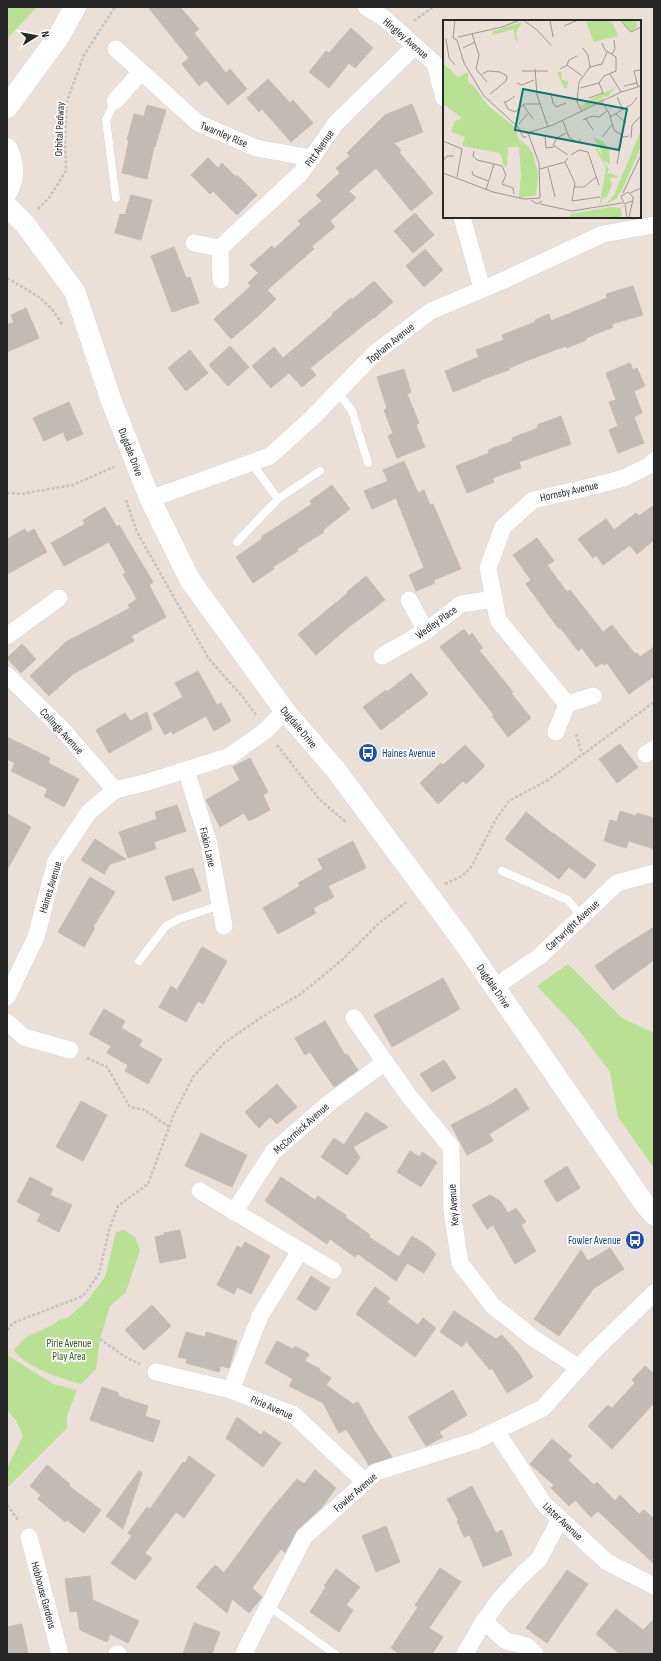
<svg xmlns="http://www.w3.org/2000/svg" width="661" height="1661" font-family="'Sofia Sans Condensed',sans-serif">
	<rect width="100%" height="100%" fill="#eae0d8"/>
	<g fill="#b8e194">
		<path d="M7,7H37L7,39Z"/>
		<path d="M568,964L622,1018L654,1033V1168L618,1117L610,1072L577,1028L537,986Z"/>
		<path d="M124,1230L135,1237L140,1250L126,1292L110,1306L100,1339L96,1369L81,1384C60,1378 26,1368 14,1350L26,1337L52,1325L59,1320L67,1318L87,1301L105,1277L116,1232Z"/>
		<path d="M7,1355L53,1384L77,1390L67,1416V1428L7,1488V1468L23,1436L16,1420L7,1410Z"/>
	</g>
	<g fill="#c2bab5" stroke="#c5bcb2">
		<path d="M148,7H180L199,29L194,33L226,73L230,69L247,89L228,105L206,80L199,86L182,64L189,58Z"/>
		<path d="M351,28L373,48L355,68L349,63L329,88L309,72L326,51L329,53Z"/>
		<path d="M268,79L290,103L293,100L313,123L291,142L262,109L259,112L247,98Z"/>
		<path d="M412,104L423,132L394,143L401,150L399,152L433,193L411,211L376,168L349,191L356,198L330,221L335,227L312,246L314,249L267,290L276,299L257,317L231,339L214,319L251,286L248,283L258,273L250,265L272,246L274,249L301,224L298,221L322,201L316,195L340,173L336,168L350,156L347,153L385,115Z"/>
		<path d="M147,105L166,110L155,147H154L147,179L122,173L129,140H127L134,114L144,116Z"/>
		<path d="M208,158L218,168L222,163L236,177L237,175L257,195L237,215L213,191L210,194L191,175Z"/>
		<path d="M131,195L152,200L141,240L115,233L120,214L125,215Z"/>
		<path d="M415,213L434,235L413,253L394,231Z"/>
		<path d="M174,247L186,278L190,277L199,303L172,312L151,256Z"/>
		<path d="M425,249L443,270L424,287L406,266Z"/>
		<path d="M374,281L393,302L374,318V317L350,336L310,368L316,375L302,387L289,373L271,388L252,366L274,347L283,358L333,315L332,314L351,298L352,300Z"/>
		<path d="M633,286L643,315L612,324L613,327L586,338V340L567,348L566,346L531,359L509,368V370L480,380L481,381L453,392L445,371L479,357L476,350L504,340L502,335L535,322V320L549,314L551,321L607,298L606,294Z"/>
		<path d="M26,308L39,338L7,352V325L14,322L11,315Z"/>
		<path d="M230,346L249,367L228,386L209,365Z"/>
		<path d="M190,350L208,373L186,391L168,368Z"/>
		<path d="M630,363L633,370L637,368L645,386L634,391L642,413L634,417L644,443L618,453L609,430L618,426L609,402L616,400L606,373Z"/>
		<path d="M404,369L411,392L407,394L419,423L416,425L425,447L397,458L388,436L393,433L384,410L387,408L377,377Z"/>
		<path d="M69,402L83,434L67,441L63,432L44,441L33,418Z"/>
		<path d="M561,416L571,444L519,462L521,468L492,478L494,482L467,493L456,466L489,453L488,450L513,441L512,438L538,428L537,425Z"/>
		<path d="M404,461L418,493L424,490L430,505L433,504L461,569L434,580L435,583L416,591L409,575L424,568L396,498L372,509L364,491L388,481L383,470Z"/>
		<path d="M332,485L350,509L323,530L324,532L297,549L298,551L273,567L274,569L253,583L236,557L262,539L261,537L312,504L310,501Z"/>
		<path d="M654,505V540L637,554L630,545L603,565L596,555L593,558L578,539L606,519L614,530L636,513L639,516Z"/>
		<path d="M105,507L117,527L119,525L153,582L149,585L166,617L131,636L134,641L73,674L49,696L30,676L66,642L130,608L128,605L137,599L123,574L126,573L109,542L64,566L51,543L85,524L83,520Z"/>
		<path d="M25,529L27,533L34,529L47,552L7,574V539Z"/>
		<path d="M537,538L554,561L547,565L567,592L570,590L603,632L612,625L635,654L637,653L640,657L654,647V676L629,694L607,663L604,665L602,663L596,667L582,648L578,651L560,627L559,629L526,584L531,580L513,555Z"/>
		<path d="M366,576L385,600L345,630L316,655L298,634L348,593L347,592Z"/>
		<path d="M464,629L469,636L472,633L483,648L479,650L513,692L511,693L531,718L508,737L492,716L494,715L440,647Z"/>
		<path d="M22,644L36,659L21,673L7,658Z"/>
		<path d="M198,671L217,705L221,703L231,721L214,731L206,716L173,734L171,731L165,735L153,714L183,697L175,683Z"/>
		<path d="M411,673L428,694L381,730L363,707L386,690L387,692Z"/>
		<path d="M147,712L152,729L109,753L96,730L125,713L130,721Z"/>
		<path d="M7,737L50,758L48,763L79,779L64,807L44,796L48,789L11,771L15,763L7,759Z"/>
		<path d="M620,744L638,767L617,783L599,759Z"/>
		<path d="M465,745L485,766L466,784L463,781L438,804L420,783L441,763L443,765Z"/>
		<path d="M250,758L268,792L263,795L270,810L249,821L244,813L220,827L206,800L240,780L233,767Z"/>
		<path d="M177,805L186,831L154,842L156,849L128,858L119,832L157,819L155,812Z"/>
		<path d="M620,811L636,816L637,813L654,818V849L629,841L626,848L604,841L610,820L617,822Z"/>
		<path d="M526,812L553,834V833L596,865L585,879L569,867L559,879L505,839Z"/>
		<path d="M7,814L31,827L7,870Z"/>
		<path d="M95,839L126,859L110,864L104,874L81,860Z"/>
		<path d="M353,841L366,868L328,886L334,897L313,908L316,913L278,934L263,908L300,886L298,883L323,869L318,859Z"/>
		<path d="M193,868L201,891L173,901L165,877Z"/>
		<path d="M90,877L115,892L93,927L95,928L84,947L58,932Z"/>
		<path d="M654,927V960L613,990L595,966L616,951Z"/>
		<path d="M202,947L227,961L203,1004L198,1001L186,1022L159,1007L171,986L177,990Z"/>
		<path d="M443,978L460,1009L392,1047L374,1015Z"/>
		<path d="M104,1009L125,1021L121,1028L142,1040L139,1046L162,1059L148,1084L125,1071L128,1065L107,1053L111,1046L89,1034Z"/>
		<path d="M325,1021L345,1055L347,1054L358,1070L334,1087L310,1052L305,1055L295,1038Z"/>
		<path d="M444,1060L456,1078L432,1092L420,1074Z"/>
		<path d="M277,1084L297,1107L277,1124L270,1117L259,1128L245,1112Z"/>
		<path d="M516,1088L529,1109L489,1134L493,1141L467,1155L451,1125L495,1102Z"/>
		<path d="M81,1101L107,1115L83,1161L56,1147Z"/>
		<path d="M366,1112L388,1127L353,1147L360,1158L347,1175L321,1157L334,1138L344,1145Z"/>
		<path d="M201,1133L247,1155L232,1187L185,1166Z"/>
		<path d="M410,1151L420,1157L422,1152L437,1162L421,1187L397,1172Z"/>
		<path d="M567,1166L580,1188L557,1202L544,1181Z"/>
		<path d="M30,1177L53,1189L50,1195L72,1205L59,1232L37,1221L41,1214L17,1202Z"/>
		<path d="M281,1177L315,1200L318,1196L326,1202L346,1215L345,1217L370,1235L369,1237L399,1257L412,1236L429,1247L436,1254L424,1273L407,1263L396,1281L358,1254L355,1257L330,1239L327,1244L265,1201Z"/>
		<path d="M490,1195L501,1202L508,1213L516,1208L526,1222L521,1225L536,1251L515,1264L493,1225L487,1229L472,1205Z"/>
		<path d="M180,1230L186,1258L160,1263L155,1237L164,1235V1233Z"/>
		<path d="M245,1242L270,1256L251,1294L237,1287L234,1294L217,1285L237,1246L242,1248Z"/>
		<path d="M610,1248L624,1269L593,1289L559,1336L534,1319L581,1250L588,1261Z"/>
		<path d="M311,1276L330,1288L316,1311L297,1299Z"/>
		<path d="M375,1287L390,1298L387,1302L418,1325L423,1318L436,1328L415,1357L356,1314Z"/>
		<path d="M152,1305L171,1326L144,1350L125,1330Z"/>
		<path d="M454,1311L496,1339L502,1335L519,1354L533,1377L507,1393L492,1368L490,1370L466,1341L462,1347L440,1332Z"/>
		<path d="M186,1332L205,1337L206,1332L237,1341L229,1368L221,1366L219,1372L186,1363L187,1359L178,1357Z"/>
		<path d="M277,1341L293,1349L295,1346L309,1354L305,1361L320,1369L319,1370L331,1378L326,1385L353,1404L358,1402L374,1430L392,1457L369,1465L346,1429L339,1433L323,1403L289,1386L293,1379L265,1363Z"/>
		<path d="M645,1366L654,1374V1403L612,1449L588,1426L608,1405L612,1408L635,1383L632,1380Z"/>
		<path d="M102,1387L119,1393L118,1396L148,1406L145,1416L160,1421L153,1442L90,1420Z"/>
		<path d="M453,1390L467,1415L439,1432L443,1437L426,1446L408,1417Z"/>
		<path d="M237,1417L261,1435L264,1431L281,1443L263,1467L226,1438Z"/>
		<path d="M552,1439L572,1456L568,1460L594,1485L597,1482L615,1501L620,1495L639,1514L644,1510L654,1519V1564L598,1511L591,1517L575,1500L569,1506L551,1488L554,1485L530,1464Z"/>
		<path d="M189,1456L215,1475L184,1518L176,1512L145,1553L152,1558L135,1580L111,1563L132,1536L128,1533L147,1507L150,1509L183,1462L185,1463Z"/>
		<path d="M47,1465L70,1484L69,1486L101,1510L84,1533L67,1520L65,1522L38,1499L41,1495L30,1486Z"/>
		<path d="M315,1470L336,1488L321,1508L297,1530L285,1553L281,1549L252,1588L262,1597L249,1613L232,1599L227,1613L196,1587L215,1565L224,1573L268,1513L297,1479L304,1484Z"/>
		<path d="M139,1471L142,1473L123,1529L106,1516Z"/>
		<path d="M472,1486L496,1533L502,1530L512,1555L483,1567L470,1535L464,1537L457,1521H459L447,1499Z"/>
		<path d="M386,1526L400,1562L376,1572L362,1536Z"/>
		<path d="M440,1568L461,1582L429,1628L443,1637L432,1654H400L391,1648L418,1607L415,1605Z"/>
		<path d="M336,1569L360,1587L346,1605L353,1610L339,1632L310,1612L326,1587L324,1586Z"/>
		<path d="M567,1570L588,1584L547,1643L526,1628Z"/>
		<path d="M90,1576L93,1600L139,1621L128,1643L110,1634L107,1642L80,1630L77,1611L70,1612L65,1579Z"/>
		<path d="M616,1609L643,1630L654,1619V1654H620L596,1634Z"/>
		<path d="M194,1623L220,1632L212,1654H183Z"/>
		<path d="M22,1624L28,1654H7V1627Z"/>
	</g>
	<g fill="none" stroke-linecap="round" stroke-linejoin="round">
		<g stroke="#ced4e0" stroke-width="9">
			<g id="service">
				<path d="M115,101L106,120L116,198"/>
				<path d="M337,391L352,411L368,463"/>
				<path d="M251,462L278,499L320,471"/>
				<path d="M237,542L278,499"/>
				<path d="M502,871L568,900L581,916"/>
				<path d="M139,961L166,926L179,919L220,905"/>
				<path d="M268,1606L335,1654"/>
			</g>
		</g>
		<g stroke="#ced4e0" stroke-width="18">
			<g id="minor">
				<path d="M366,7L384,18L435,64L444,98"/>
				<path d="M116,49L198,123L256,148L312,158"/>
				<path d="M115,101L141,72"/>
				<path d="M462,217L482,289"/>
				<path d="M194,243L220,248L221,280"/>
				<path d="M220,248L301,173L336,123L415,46"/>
				<path d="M150,499L270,456L312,418L375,353L431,311L502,281L603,234L654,225"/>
				<path d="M409,600L426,631"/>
				<path d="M7,636L59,598"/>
				<path d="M382,656L426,631L461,604L494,599"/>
				<path d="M7,675L61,728L115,790"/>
				<path d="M567,704L498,620L488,568L503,527L533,500L594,486L624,478L650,465L654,461"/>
				<path d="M556,732L567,704L593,696"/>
				<path d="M646,754L654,749"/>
				<path d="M186,770L209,844L224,926"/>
				<path d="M495,987L540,956L617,883L654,873"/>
				<path d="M7,997L36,937L56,861L89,812L115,790L148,782L230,756L265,731L285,711"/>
				<path d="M354,1018L409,1096L451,1147L452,1211L460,1263L493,1306L532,1337L579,1368"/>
				<path d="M7,1022L24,1037L70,1050"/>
				<path d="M200,1191L333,1270"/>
				<path d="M234,1212L273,1152L328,1104L385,1062"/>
				<path d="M156,1372L231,1390L294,1415L365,1482"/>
				<path d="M231,1390L260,1316L300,1251"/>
				<path d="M496,1431L544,1504L607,1562L654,1586"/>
				<path d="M29,1537L60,1654"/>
				<path d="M484,1621L506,1641L527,1646L535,1654"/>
				<path d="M117,1654H118"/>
				<path d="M244,1654L247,1647L304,1537L376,1472L475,1441L543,1408L594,1351L654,1293"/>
				<path d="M465,1654L481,1626L499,1600L521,1576L539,1559L560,1519"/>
			</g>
		</g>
		<g stroke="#ced4e0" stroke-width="22">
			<path id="tertiary" d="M7,206L25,224L75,292L111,400L150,499L190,580L285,711L336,770L462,940L644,1203L654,1215"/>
		</g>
		<g stroke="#ced4e0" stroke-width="23">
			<g id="secondary">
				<path d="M7,107L59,36L75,7"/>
				<path d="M7,149C13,163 14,178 7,191"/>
			</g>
		</g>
		<g stroke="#c3c3c3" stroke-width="2.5" stroke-dasharray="3 2" stroke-linecap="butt">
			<path d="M414,21L433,7"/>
			<path d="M38,209L49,198L66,171L65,137L67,101L84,55L115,7"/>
			<path d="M7,278C30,292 49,299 62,325"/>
			<path d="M7,493L21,494L73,485L114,467"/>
			<path d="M126,500L137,532L209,659L241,695L256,715"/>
			<path d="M576,734L582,754"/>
			<path d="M277,745L319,799L347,823"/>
			<path d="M445,884L460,877L470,869L496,819L509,801L548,780L654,702"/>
			<path d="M87,1058L107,1067L130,1107L145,1110L169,1127"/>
			<path d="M7,1330L13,1323L83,1296L99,1274L109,1230L118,1206L148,1184L174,1114L193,1077L224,1043L262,1017L302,993L342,960L378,924L408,901"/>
			<path d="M100,1339L127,1358L140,1364"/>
			<path d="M7,1505L19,1521"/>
		</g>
		<use href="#service" stroke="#fff" stroke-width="8"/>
		<use href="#minor" stroke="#fff" stroke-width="17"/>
		<use href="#tertiary" stroke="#fff" stroke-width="21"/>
		<use href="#secondary" stroke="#fff" stroke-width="22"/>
	</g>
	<defs>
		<g id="bus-disc" transform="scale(1)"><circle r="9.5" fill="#1a4fb4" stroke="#fff"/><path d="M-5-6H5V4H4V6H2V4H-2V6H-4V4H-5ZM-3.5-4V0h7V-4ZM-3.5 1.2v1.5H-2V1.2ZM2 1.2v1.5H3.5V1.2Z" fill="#fff"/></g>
	</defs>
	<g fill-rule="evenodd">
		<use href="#bus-disc" x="368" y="753"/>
		<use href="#bus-disc" x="635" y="1240"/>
	</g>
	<g text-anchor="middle" stroke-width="3.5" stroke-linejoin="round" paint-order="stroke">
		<g font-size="11" fill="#272727" stroke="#fff">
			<text transform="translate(406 38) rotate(41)" y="4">Hingley Avenue</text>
			<text transform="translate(59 129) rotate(-88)" y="4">Orbital Pedway</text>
			<text transform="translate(224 134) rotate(23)" y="4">Twarnley Rise</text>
			<text transform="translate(319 148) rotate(-55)" y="4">Pitt Avenue</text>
			<text transform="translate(390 343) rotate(-39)" y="4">Topham Avenue</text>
			<text transform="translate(131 452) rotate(69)" y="4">Dugdale Drive</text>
			<text transform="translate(569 491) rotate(-13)" y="4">Hornsby Avenue</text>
			<text transform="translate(436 622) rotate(-36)" y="4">Wedley Place</text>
			<text transform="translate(299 727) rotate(50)" y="4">Dugdale Drive</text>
			<text transform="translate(62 731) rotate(47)" y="4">Collings Avenue</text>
			<text transform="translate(208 847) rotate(77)" y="4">Fiskin Lane</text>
			<text transform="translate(50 887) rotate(-73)" y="4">Haines Avenue</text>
			<text transform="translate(572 925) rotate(-43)" y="4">Cartwright Avenue</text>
			<text transform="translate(494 986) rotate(55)" y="4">Dugdale Drive</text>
			<text transform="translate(301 1128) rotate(-42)" y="4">McCormick Avenue</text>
			<text transform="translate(453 1205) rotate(-94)" y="4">Key Avenue</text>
			<text transform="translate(272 1407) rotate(23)" y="4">Pirie Avenue</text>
			<text transform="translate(355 1492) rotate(-41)" y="4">Fowler Avenue</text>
			<text transform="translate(563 1521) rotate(43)" y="4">Lister Avenue</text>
			<text transform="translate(44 1595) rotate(75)" y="4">Hobhouse Gardens</text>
		</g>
		<g font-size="11" fill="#164399" stroke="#fff" text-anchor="start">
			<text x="382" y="757">Haines Avenue</text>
			<text x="621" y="1244" text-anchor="end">Fowler Avenue</text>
		</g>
		<g font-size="11" fill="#326219" stroke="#fff">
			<text x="69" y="1347">Pirie Avenue<tspan x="69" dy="13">Play Area</tspan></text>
		</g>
	</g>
	<g transform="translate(443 20)">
		<rect width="198" height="198" fill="#eae0d8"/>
		<path d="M148,0H168L175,16L151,22L143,2ZM177,0H193L194,7L188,11ZM79,2L73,13L75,21L72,20L71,9L49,15L50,11ZM0,43L15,57L25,52V62L31,66L45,86L72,107L76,119L85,126L90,134L95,154L93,175L76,178L78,155L76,127H65L64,147L61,146L57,133L19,126L22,117L8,112L12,101L19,98L0,84ZM114,52H118L119,60L125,61L124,68H121ZM173,67L164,77L162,76L147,82L160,78L161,80L140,89L139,86L145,81ZM198,110V127L179,170L173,179L163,184L171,175ZM150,117L159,121L166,129L167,145L160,140L166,149L163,155L166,153L177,157L167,158L169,164L164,177L160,178L156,187L163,148L153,130L154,127L160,139L157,129L163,127L157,128ZM168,187L178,188L179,198H126L127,194Z" fill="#b8e194"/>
		<path fill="none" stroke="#9c9691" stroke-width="1" d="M12,0L10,18L14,20M80,0L94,10L108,25M107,0L110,17M177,0L188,12L198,7M121,6L135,0M29,14L36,35L33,49L44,62M15,17L59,7L77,0M3,19L6,38L12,45M14,20L21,43L41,76L75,107L80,117H84M20,28L32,22M169,34L172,29L171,20M124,45L126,40L134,36M147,47L159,44L164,32M92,49L94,75L105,107M117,49L124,45L139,56M79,51H105M39,54L45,51L57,52L64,56L63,61L47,74M167,54L178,72M74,63L79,65L91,60M181,66L194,63M195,67L191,51L198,50M137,68L156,63L161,56L173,51V37L162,30L159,23M94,72L108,74L110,83L113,87L123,83M174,77L179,88M146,78L160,73L156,63M61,81L65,89L72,92L81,84H96M159,82L166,93L171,110L181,117L186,116M62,83L72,76M80,85L90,99M139,91L134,82L136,62L147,47L145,35L140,28M173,94L183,103M167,97L189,84L194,77M143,99L150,110M140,100L149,96L156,97L164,91M120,101L126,117L135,123L138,119M76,104L85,93M80,112L85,113L96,143L97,178M84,113L110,105L178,72L198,66M123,113L114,118L110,125L125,135M102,117L103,128L111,127M159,117L169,105M188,118L189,105L197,97M0,121L19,129L14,157M31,131L30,136L34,140L51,144L43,170M128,135L136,130L145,132L156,165M0,141L4,136H11M122,142L132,163L129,181L157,177M51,144L59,146L63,155L59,164L70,168L71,174M174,144L179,116M105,148L112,177M97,149L122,142L125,138M29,151L30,155L45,161M0,153L50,172L81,179L97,178M132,167H141L153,157M180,173L198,135M187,173L198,168M88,180L94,184L99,181M97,184L129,191L179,183M182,185L184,198M186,198L188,188L190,180V177L185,172L178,176L181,184L189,181"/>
		<path fill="#0f766e" fill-opacity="0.15" stroke="#0f766e" stroke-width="2" d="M80,69L184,89L176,130L72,110Z"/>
		<rect width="198" height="198" fill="none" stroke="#272727" stroke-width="2"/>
	</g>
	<rect width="661" height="1661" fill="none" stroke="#272727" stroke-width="16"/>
	<g transform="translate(36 36) rotate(79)" stroke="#ffffff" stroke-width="3" paint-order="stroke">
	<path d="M0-3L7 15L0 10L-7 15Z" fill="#272727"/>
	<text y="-6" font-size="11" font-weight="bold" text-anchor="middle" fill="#272727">N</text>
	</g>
</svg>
